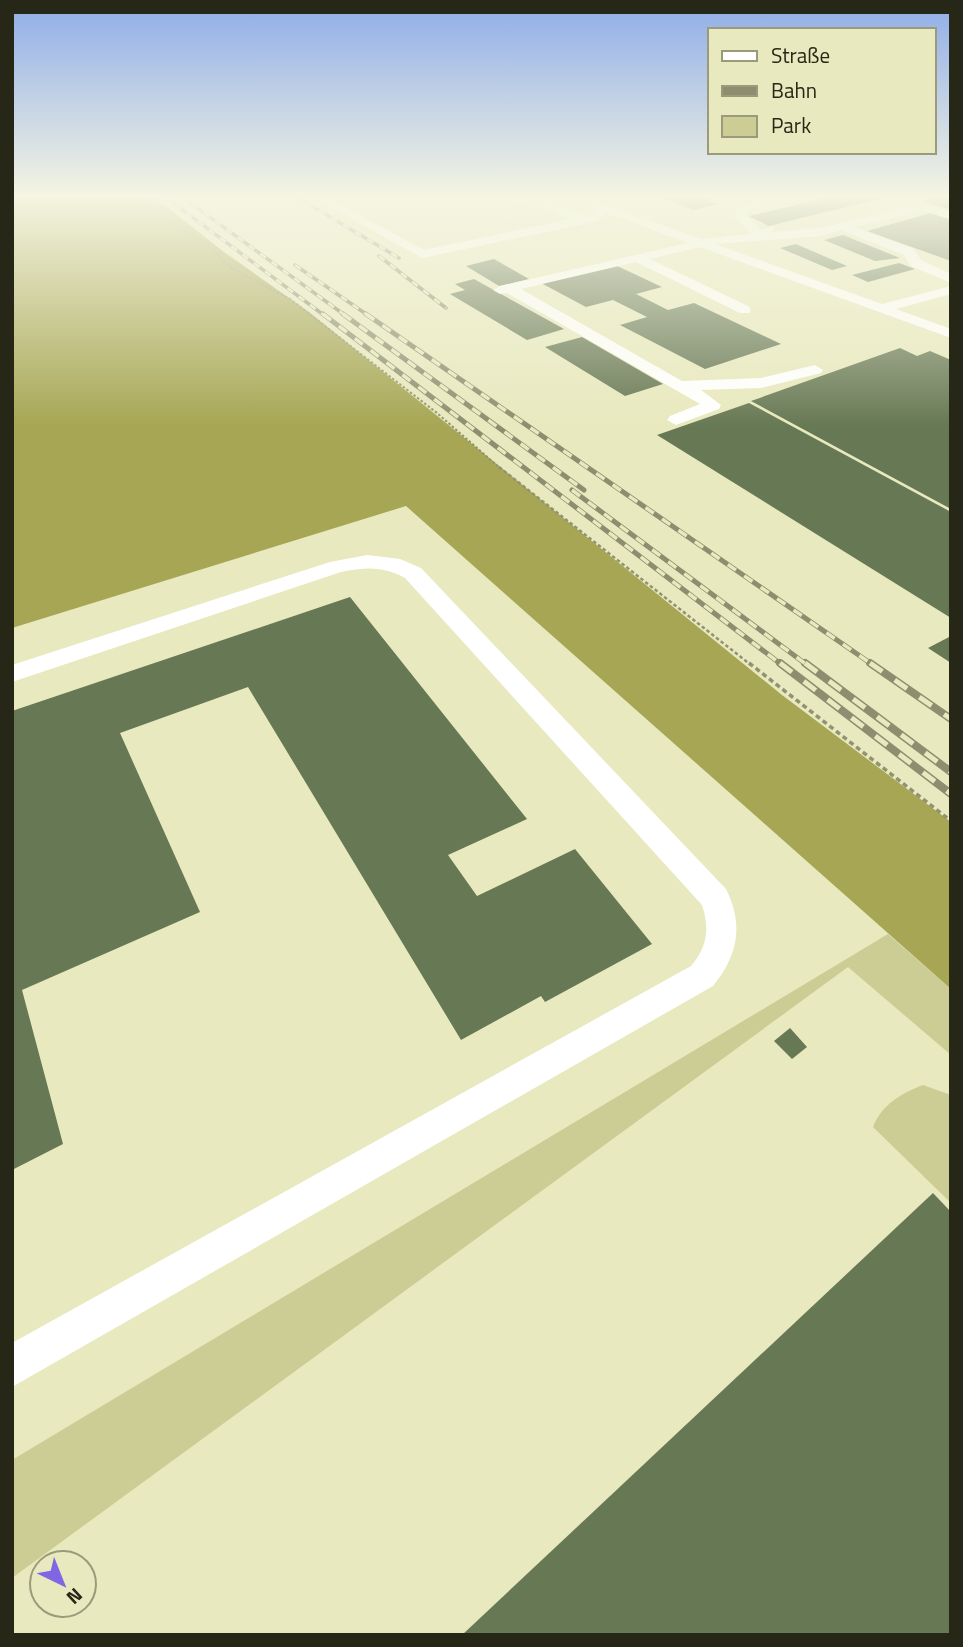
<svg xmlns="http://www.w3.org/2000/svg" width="963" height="1647" font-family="'Titillium Web',sans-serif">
	<rect width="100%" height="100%" fill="#e8e9be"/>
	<g fill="#cccd94">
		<path d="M888,934L951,989V1055L848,967L12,1578V1460Z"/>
		<path d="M923,1085L951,1095V1203L873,1127C881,1105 902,1093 923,1085Z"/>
	</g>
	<path fill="#a6a654" d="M12,196H153L224,252L309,312L782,695L951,822V989L406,506L12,628Z"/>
	<g fill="#677854">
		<path d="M660,196H697L719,204L693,210Z"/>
		<path d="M835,196L887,197L769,226L749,216Z"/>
		<path d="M923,196H951V210L923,201L931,199Z"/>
		<path d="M931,213L951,220V261L867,231Z"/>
		<path d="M843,235L900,258L875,261L824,240Z"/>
		<path d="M796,244L847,266L832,270L780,248Z"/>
		<path d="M494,259L529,279L499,286L466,266Z"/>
		<path d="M899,263L915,269L868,282L852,275Z"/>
		<path d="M613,264L662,287L636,294L668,310L694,303L781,344L705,369L620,325L647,317L613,300L586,307L541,283Z"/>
		<path d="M474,279L564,329L527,340L450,294L465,290L455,284Z"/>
		<path d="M582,337L663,384L625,396L545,347Z"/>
		<path d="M900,348L917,356L930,351L951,360V509L751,401Z"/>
		<path d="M749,403L951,512V618L657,435Z"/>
		<path d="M350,597L527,819L448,855L477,896L575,849L652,944L545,1002L541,996L461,1040L248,687L120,733L200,912L22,990L63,1144L12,1170V711Z"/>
		<path d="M951,636V663L928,648Z"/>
		<path d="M790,1028L807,1047L792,1059L774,1041Z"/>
		<path d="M933,1193L951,1212V1635H462Z"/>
	</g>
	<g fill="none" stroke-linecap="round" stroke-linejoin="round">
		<path stroke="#929374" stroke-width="2" stroke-dasharray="2.5 2" stroke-linecap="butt" d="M133,196L157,208L161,215L213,248L228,266L290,299L437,413L501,469"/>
		<path stroke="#929374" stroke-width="2.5" stroke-dasharray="3.5 2.5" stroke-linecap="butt" d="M499,467L751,665"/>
		<path stroke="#929374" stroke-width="3.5" stroke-dasharray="5 3.5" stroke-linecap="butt" d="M749,663L951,821"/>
		<g fill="#fff" fill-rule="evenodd">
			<path d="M311,196H325L424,250L571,219L544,207L491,199L485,196C526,196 547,200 584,216L593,213L594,208L582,202L588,199L702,239L751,234L735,216L738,208L773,196H791L749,210L747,215L761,230L773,226V232L820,228L922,204L951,212V219L922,211L855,227L914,249L921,260L951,274V283L911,266L904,255L841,230L820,236L715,244L882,304L951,286V294L896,309L951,329V338L700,247L650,259L750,307V313H740L636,262L521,289L682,381L761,378L815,365L823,370L821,373L761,388L701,390L721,405L719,409L676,425L667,420L670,416L700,404L507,293L500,294L493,290L500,286L688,243L605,212L598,221L422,258Z"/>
			<path d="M367,555L400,559L421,568L726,889C744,925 738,955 713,986L12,1387V1343L691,966C707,947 710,929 702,905L405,578C383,566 366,567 341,572L12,682V665L330,562Z"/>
		</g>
		<g stroke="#8d8e6f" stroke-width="3.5">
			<g id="rail-far2">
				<path d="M164,196L325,316"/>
				<path d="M181,196L346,316"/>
				<path d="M295,196L399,258"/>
				<path d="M379,256L446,308"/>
				<path d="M295,265L369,316"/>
			</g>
		</g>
		<g stroke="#8d8e6f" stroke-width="5">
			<g id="rail-far1">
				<path d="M323,314L782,665"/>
				<path d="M343,314L584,490"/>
				<path d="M366,314L873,665"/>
				<path d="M572,490L807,665"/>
			</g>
		</g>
		<g stroke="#8d8e6f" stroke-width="8">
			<g id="rail">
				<path d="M780,663L951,794"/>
				<path d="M805,663L951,772"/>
				<path d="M870,663L951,719"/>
			</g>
		</g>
		<use href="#rail-far2" stroke="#e8e9be" stroke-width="2.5" stroke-dasharray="7" stroke-linecap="butt"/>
		<use href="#rail-far1" stroke="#e8e9be" stroke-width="3.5" stroke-dasharray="10" stroke-linecap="butt"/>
		<use href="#rail" stroke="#e8e9be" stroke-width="5" stroke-dasharray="15" stroke-linecap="butt"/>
	</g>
	<linearGradient id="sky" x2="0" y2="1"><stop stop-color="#8eace8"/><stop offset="0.46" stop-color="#f5f5e2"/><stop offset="1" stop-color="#f5f5e2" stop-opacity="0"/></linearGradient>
	<rect width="963" height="427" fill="url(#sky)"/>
	<rect width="963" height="1647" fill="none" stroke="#262716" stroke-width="28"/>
	<rect x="708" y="28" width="228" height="126" fill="#e8e9be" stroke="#9a9b7b" stroke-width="2"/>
	<rect x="722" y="51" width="35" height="10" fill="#ffffff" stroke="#9a9b7b" stroke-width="2"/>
	<text x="771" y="63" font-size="21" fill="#262716">Straße</text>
	<rect x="722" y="86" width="35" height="10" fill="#8d8e6f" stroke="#9a9b7b" stroke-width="2"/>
	<text x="771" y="98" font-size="21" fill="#262716">Bahn</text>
	<rect x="722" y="116" width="35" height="21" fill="#cccd94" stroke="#9a9b7b" stroke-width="2"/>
	<text x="771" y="133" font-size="21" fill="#262716">Park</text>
	<g transform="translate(63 1584) rotate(137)"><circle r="33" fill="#e8e9be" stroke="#9a9b7b" stroke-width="2"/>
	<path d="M0-5L12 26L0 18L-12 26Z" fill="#7f67e3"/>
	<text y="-10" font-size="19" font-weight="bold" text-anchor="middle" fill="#262716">N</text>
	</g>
</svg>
